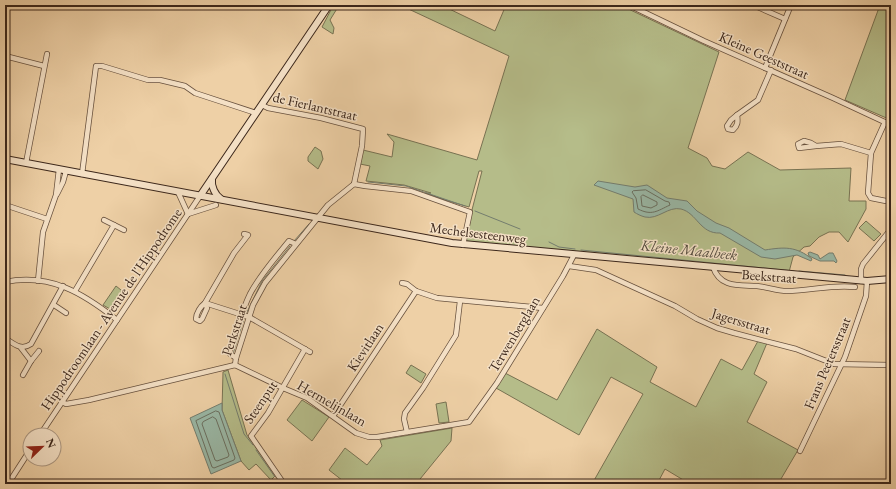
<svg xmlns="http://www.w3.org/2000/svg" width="896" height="489" font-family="'EB Garamond',serif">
	<rect width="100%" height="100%" fill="#eed0a6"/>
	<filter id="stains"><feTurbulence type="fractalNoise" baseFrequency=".005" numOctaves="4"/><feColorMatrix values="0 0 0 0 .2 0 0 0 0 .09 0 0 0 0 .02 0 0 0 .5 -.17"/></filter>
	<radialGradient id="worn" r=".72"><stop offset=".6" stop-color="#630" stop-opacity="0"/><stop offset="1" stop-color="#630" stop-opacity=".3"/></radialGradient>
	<g fill="#b5bc89" stroke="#787252">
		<path d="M337,5L338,7L330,20L334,28L333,34L322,27L333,6Z"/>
		<path d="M400,5H441L495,31L506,5H620L719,52L688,148L707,158L712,166L725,169L748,152L780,170L851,168L849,201H866V209L848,242L839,232H829L819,237L810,246L804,247L793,257L789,272L464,241L482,171H479L469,207L445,200L426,193H431L404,185L366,181L370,166L360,164L363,150L392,157L394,142L387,134L477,160L509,56Z"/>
		<path d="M880,5H891V120L845,100Z"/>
		<path d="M315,147L321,151L323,159L318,169L308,161V157Z"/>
		<path d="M866,221L881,234L874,241L859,228Z"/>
		<path d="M116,286L126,294L115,309L111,307L110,309L103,305Z"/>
		<path d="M597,329L657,367L650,382L696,407L721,359L742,370L758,341L767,343L754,374L767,382L747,422L798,450L778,484H690L665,469L657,484H592L643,394L611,377L579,435L496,388L505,373L557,400Z"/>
		<path d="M411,365L426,374L421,383L406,373Z"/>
		<path d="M228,370L247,435L276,475L271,480L256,464L249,470L241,461L222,410L223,372Z"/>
		<path d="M302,400L329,417L312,441L287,420Z"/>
		<path d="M446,402L449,422L439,423L436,404Z"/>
		<path d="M452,428L451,441L416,484H347L329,470L345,448L367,465L382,446L380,440Z"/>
	</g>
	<g fill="#99b7a5" stroke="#747d6e">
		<path d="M598,181L635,187L647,185L667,198L687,201L697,211L716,223L729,228L765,250C784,247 796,246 812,259L811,261L797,255L775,259L761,257L720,233C700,234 697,213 681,209C668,206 658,220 645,217C641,216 637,214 634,212L633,199L594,185Z"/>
		<path d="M810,252L818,255L820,259L829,253H833L837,261L836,263L834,261H820L809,256L808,253Z"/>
		<path d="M222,403V410L241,461L211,474L190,418Z"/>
	</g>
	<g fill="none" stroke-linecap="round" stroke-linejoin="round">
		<g stroke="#6a6f60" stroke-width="1">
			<path d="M646,190L665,201L669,202L670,205C657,211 652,216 638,209L636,198L632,192L633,191Z"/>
			<path d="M643,195L657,202V205L651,208L642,206L641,197Z"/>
			<path d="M216,411L219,412L235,458L234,460L214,468L212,467L196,421Z"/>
			<path d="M213,417L216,419L229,455L228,457L217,461L215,460L202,424L203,422Z"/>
		</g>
		<g stroke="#747d6e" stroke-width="1">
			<path d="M368,182L406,186L465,206"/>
			<path d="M475,211L520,229"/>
			<path d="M294,241L309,224"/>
			<path d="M549,242L559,247L575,249"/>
			<path d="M581,250L794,271"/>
			<path d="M799,271L845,275"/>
			<path d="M246,314L262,281L290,246"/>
			<path d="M233,354L244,319"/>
			<path d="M225,374L244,434L253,445"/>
			<path d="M256,450L275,477"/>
		</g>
		<g stroke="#68513e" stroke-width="6">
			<g id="minor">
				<path d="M629,5L704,41L833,98L891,125"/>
				<path d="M753,5L785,19"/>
				<path d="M5,56L44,66"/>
				<path d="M765,68L791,5"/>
				<path d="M737,115L758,100L771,70"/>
				<path d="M737,115C738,122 738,125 733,130L728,129L727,126L731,120Z"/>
				<path d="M885,122L871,153L868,193L871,198L891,202"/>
				<path d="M816,146L799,148L798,144L804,141L811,143L816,146L841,144L871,153"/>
				<path d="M26,163L47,54"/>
				<path d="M82,174L96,66H102L148,80H160L185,86L195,93L256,113"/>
				<path d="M354,184L365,186L411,191L470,212L463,245"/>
				<path d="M178,192L188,214"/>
				<path d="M57,194L63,182L66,171"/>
				<path d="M5,205L47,219"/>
				<path d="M188,214L216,205"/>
				<path d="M104,220L124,230"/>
				<path d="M569,266L596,270L675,306L697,319L717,328L734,333L796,349L834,364L891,365"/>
				<path d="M713,267C720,288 739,285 757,286C767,287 777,291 787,291C810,291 832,284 855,287"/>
				<path d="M38,281L43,232L56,195L59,169"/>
				<path d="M861,281V269L863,264L891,229"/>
				<path d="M5,282C50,273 83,293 117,320"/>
				<path d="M402,283L407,284L416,291L437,298L543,308"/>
				<path d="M75,291L114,225"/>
				<path d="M205,303L207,308L202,319L200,321L196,319C196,313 201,306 205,303L234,253L248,235L244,234"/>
				<path d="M205,303L249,317L310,352"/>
				<path d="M54,305L66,313"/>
				<path d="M5,338C14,344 21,351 31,344L63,286"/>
				<path d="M21,348L31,361"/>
				<path d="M236,358L229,353C235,333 241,313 250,294C260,275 275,258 289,241L296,244"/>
				<path d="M235,365L283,388L307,398L356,433L369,437H377L469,422L497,383L563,276L574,255"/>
				<path d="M235,365L236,358L253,305L265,283L328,205L354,184L362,146L363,129L321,118L268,108L262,105"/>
				<path d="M23,375L31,361L39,351"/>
				<path d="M62,402L66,404L89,400L235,365"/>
				<path d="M333,416L416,291"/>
				<path d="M407,432L404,419L405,413L423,388L456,335L460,301"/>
				<path d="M40,435L200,196"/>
				<path d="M800,451L845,357L866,296L867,281"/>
				<path d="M8,484L30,450"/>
				<path d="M284,484L251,436L268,413L305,349"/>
			</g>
		</g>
		<g stroke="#3c271b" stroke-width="8">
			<g id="secondary">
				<path d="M5,159L452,243L867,281L891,279"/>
				<path d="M212,179C211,186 215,195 221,199"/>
				<path d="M200,196L329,5"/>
			</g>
		</g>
		<use href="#minor" stroke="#f4e0c5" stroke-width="4.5"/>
		<use href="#secondary" stroke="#f4e0c5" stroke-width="6"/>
	</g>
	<g text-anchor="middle" stroke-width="3" stroke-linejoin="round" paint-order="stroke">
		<g font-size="14" fill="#3c271b" stroke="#f4e0c5">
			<text transform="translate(764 55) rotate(24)" y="5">Kleine Geeststraat</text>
			<text transform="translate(315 106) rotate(13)" y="5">de Fierlantstraat</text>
			<text transform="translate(478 233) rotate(7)" y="5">Mechelsesteenweg</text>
			<text transform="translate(769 276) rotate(4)" y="5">Beekstraat</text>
			<text transform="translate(111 309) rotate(-56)" y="5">Hippodroomlaan - Avenue de l'Hippodrome</text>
			<text transform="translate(741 321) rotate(17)" y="5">Jagersstraat</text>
			<text transform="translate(234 330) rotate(-72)" y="5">Perkstraat</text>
			<text transform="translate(514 334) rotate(-59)" y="5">Terwenberglaan</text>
			<text transform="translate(365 347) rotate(-57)" y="5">Kievitlaan</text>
			<text transform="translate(827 363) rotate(-67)" y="5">Frans Peetersstraat</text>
			<text transform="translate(260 402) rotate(-56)" y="5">Steenput</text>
			<text transform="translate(332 403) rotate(30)" y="5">Hermelijnlaan</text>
		</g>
		<g font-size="15" font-style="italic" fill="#534b3e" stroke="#f4e0c5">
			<text transform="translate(689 250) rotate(6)" y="5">Kleine Maalbeek</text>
		</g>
	</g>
	<rect width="896" height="489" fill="none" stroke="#eed0a6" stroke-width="20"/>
	<rect x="6" y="6" width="884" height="477" fill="none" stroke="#3c271b" stroke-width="2"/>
	<rect x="10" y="10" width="876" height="469" fill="none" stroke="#3c271b"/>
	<g transform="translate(42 447) rotate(67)"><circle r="19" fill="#f4e0c5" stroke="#aa9681"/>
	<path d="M0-3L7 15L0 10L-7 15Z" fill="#8f2418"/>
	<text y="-6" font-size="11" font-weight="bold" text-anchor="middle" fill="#3c271b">N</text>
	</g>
	<rect width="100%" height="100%" filter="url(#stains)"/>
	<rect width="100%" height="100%" fill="url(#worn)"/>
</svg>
